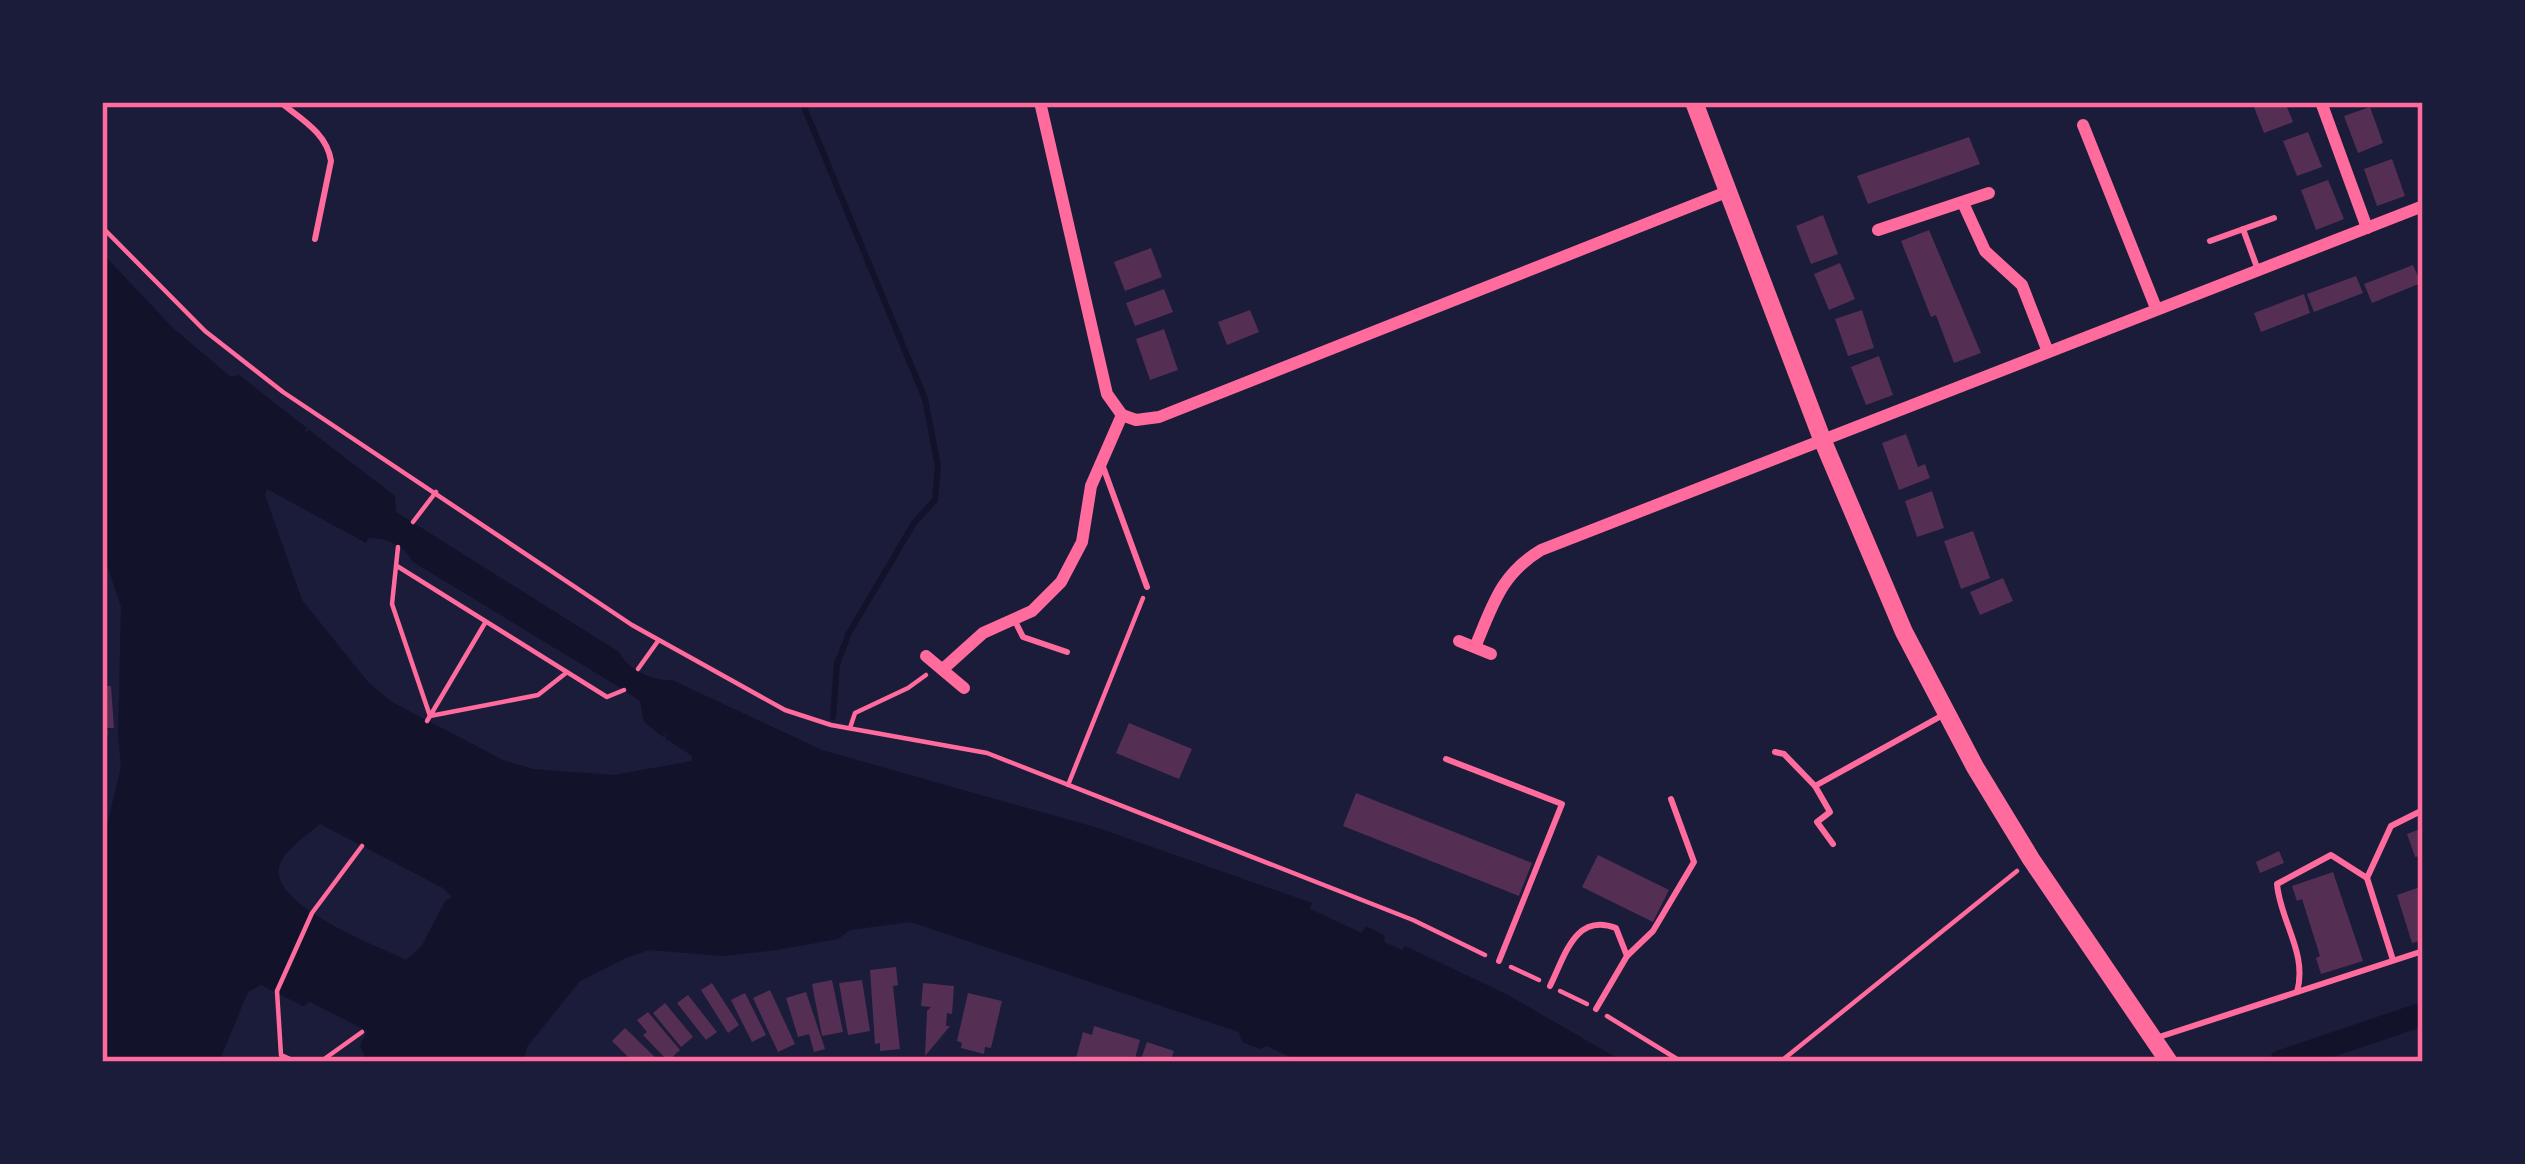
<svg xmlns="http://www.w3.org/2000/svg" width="2525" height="1164" font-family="'Roboto Serif',serif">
	<rect width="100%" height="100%" fill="#1b1b3a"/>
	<path fill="#12122b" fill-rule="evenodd" d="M102,253L174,329L231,377L239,375L307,428L303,434L309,430L395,496L396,512L619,652C628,670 653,681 672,680L822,750L1098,828L1312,903L1310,909L1362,933L1366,926L1385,936L1384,942L1402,950L1405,946L1506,994L1624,1062H1301L1267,1046L1260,1049L1242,1042L1239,1032L911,922L850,930L838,939L777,950L722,956L649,950L626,958L580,981L527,1047L523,1062H361L364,1055L360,1046L367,1031L310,1002L303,1006L261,985L248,992L219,1062H102V830L107,825L121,767L118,735L121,607L102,550ZM267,489L366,543L368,538C386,537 404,545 413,562L624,690L640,701L644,722L663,737L668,731L665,738L692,756V761L614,775L533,769L503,760L392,702L368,682L302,600L265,495ZM320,824L443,888L452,897L445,901L421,947L406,960C376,945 265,904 280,864C286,849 307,835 320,824Z"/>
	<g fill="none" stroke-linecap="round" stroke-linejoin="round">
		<path stroke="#12122b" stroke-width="6" d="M802,102L925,399L938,466L935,500L914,523L849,633L837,664L833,717"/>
		<path stroke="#12122b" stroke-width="24" d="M2281,1062L2423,1014"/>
	</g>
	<g fill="#542f53">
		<path d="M2252,102H2285L2293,122L2264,133Z"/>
		<path d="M2370,107L2383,143L2358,153L2344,116Z"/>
		<path d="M2308,132L2322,167L2297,176L2283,141Z"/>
		<path d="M1969,137L1980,164L1868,204L1857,176Z"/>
		<path d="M2392,159L2405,196L2377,206L2364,169Z"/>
		<path d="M2328,180L2344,219L2316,230L2301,190Z"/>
		<path d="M1823,215L1838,254L1811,264L1796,226Z"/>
		<path d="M1929,230L1981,353L1954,363L1936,315L1931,317L1901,241Z"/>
		<path d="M1151,248L1162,277L1125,291L1114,262Z"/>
		<path d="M1840,263L1855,299L1829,310L1814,274Z"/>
		<path d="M2413,265L2421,283L2372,303L2364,284Z"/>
		<path d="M2356,276L2363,293L2314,312L2307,294Z"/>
		<path d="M1164,289L1173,312L1135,326L1126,303Z"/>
		<path d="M2304,294L2310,313L2261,332L2254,313Z"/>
		<path d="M1250,310L1259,332L1227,345L1218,322Z"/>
		<path d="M1862,310L1874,348L1848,356L1835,319Z"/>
		<path d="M1164,329L1178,370L1150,380L1136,339Z"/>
		<path d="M1879,356L1893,395L1866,405L1851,367Z"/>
		<path d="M1906,434L1918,467L1925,464L1930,478L1899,490L1882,443Z"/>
		<path d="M1932,491L1944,528L1917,537L1905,501Z"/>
		<path d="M1973,531L1990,578L1961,589L1944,541Z"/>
		<path d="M2003,578L2013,601L1980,615L1970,592Z"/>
		<path d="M102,686H111L114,728H107L108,735H102Z"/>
		<path d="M1129,723L1192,749L1179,779L1116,753Z"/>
		<path d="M1356,793L1532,863L1519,896L1343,826Z"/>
		<path d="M2423,828V855L2415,857L2407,834Z"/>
		<path d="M2279,851L2284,863L2260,873L2256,862Z"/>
		<path d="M1598,855L1669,890L1653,922L1582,887Z"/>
		<path d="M2333,872L2363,961L2321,974L2316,958L2320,956L2302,899L2297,901L2292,886Z"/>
		<path d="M2423,886V940L2412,943L2397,895Z"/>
		<path d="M896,967L898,985L893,986L900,1049L880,1051V1043L875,1044L870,970Z"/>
		<path d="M832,980L843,1032L822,1036L812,984Z"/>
		<path d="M862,980L870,1031L848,1035L839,983Z"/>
		<path d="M712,983L739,1025L728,1033L701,990Z"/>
		<path d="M923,983L954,986L952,1014L947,1013L946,1026H950L925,1056L927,1011L931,1007L921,1006Z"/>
		<path d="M770,990L795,1044L778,1052L753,998Z"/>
		<path d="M806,992L825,1049L814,1052L809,1034L798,1037L786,998Z"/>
		<path d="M745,993L766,1035L752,1042L731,1000Z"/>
		<path d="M968,993L1002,1001L991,1048L985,1047L984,1054L961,1048L962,1043L957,1041Z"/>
		<path d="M688,995L717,1032L706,1040L677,1003Z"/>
		<path d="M665,1003L693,1037L681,1047L653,1013Z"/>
		<path d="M648,1012L680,1050L668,1061L643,1035L647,1032L637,1020Z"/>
		<path d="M1094,1026L1140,1040L1134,1062H1075L1083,1032L1092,1035Z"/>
		<path d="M625,1028L660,1062H633L612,1041Z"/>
		<path d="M1147,1042L1174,1051L1170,1062H1140Z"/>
	</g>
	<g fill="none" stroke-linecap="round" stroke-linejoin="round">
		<g stroke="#ff6b9d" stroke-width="4.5">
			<path d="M102,227L205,331L283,392L632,625L785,710L831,725L987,753L1413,920L1485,955"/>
			<path d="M413,522L436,492"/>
			<path d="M398,547L392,604L430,716L427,721"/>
			<path d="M397,566L607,697L624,690"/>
			<path d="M485,623L430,716L538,695L566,673"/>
			<path d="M638,669L658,641"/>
			<path d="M850,728L855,713L908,688L926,675"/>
			<path d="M1068,785L1143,598"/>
			<path d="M1511,967L1539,980"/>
			<path d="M1560,991L1587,1004"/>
			<path d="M1607,1016L1682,1062"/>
			<path d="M297,1062L281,1055L277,991L312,913L362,846"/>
			<path d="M320,1062L362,1032"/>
			<path d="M1780,1062L2017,871"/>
		</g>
		<g stroke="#ff6b9d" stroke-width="6">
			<path d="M280,102C301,119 327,133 331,161L315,239"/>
			<path d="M2243,229L2258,270"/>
			<path d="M2210,241L2274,218"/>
			<path d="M1102,464L1147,587"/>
			<path d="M1014,619L1023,637L1067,652"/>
			<path d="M1775,752L1784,754L1815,786L1943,715"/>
			<path d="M1446,759L1562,804L1499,961"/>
			<path d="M1815,786L1830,812L1817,822L1833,844"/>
			<path d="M2367,878L2391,826L2423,810"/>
			<path d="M1627,956L1653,931L1694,862L1671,799"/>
			<path d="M1550,986C1565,956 1575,912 1616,928L1627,956L1596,1009"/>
			<path d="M2297,992C2308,953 2280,921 2277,884L2331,855L2367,878L2393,960"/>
			<path d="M2156,1038L2423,951"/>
		</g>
		<g stroke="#ff6b9d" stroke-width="12">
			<path d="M1040,102L1107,394L1122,415"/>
			<path d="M2321,102L2367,228"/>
			<path d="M2083,125L2156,308"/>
			<path d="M1963,203L1985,251L2022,285L2048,352"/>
			<path d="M1878,230L1989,193"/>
			<path d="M1122,415L1136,420L1159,417L1729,191"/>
			<path d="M1459,641L1491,654"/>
			<path d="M1475,647C1493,605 1500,575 1541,550L2423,206"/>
			<path d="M926,656L964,688"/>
			<path d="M943,669L983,633L1032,611L1061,582L1082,542L1091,486L1122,415"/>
		</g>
		<path stroke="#ff6b9d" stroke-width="18" d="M1694,102L1822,439L1904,632L1975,767L2031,859L2169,1062"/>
	</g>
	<rect width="2525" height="1164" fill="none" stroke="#1b1b3a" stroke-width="210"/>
	<rect x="105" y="105" width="2315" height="954" fill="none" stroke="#ff6b9d" stroke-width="4.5"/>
</svg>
